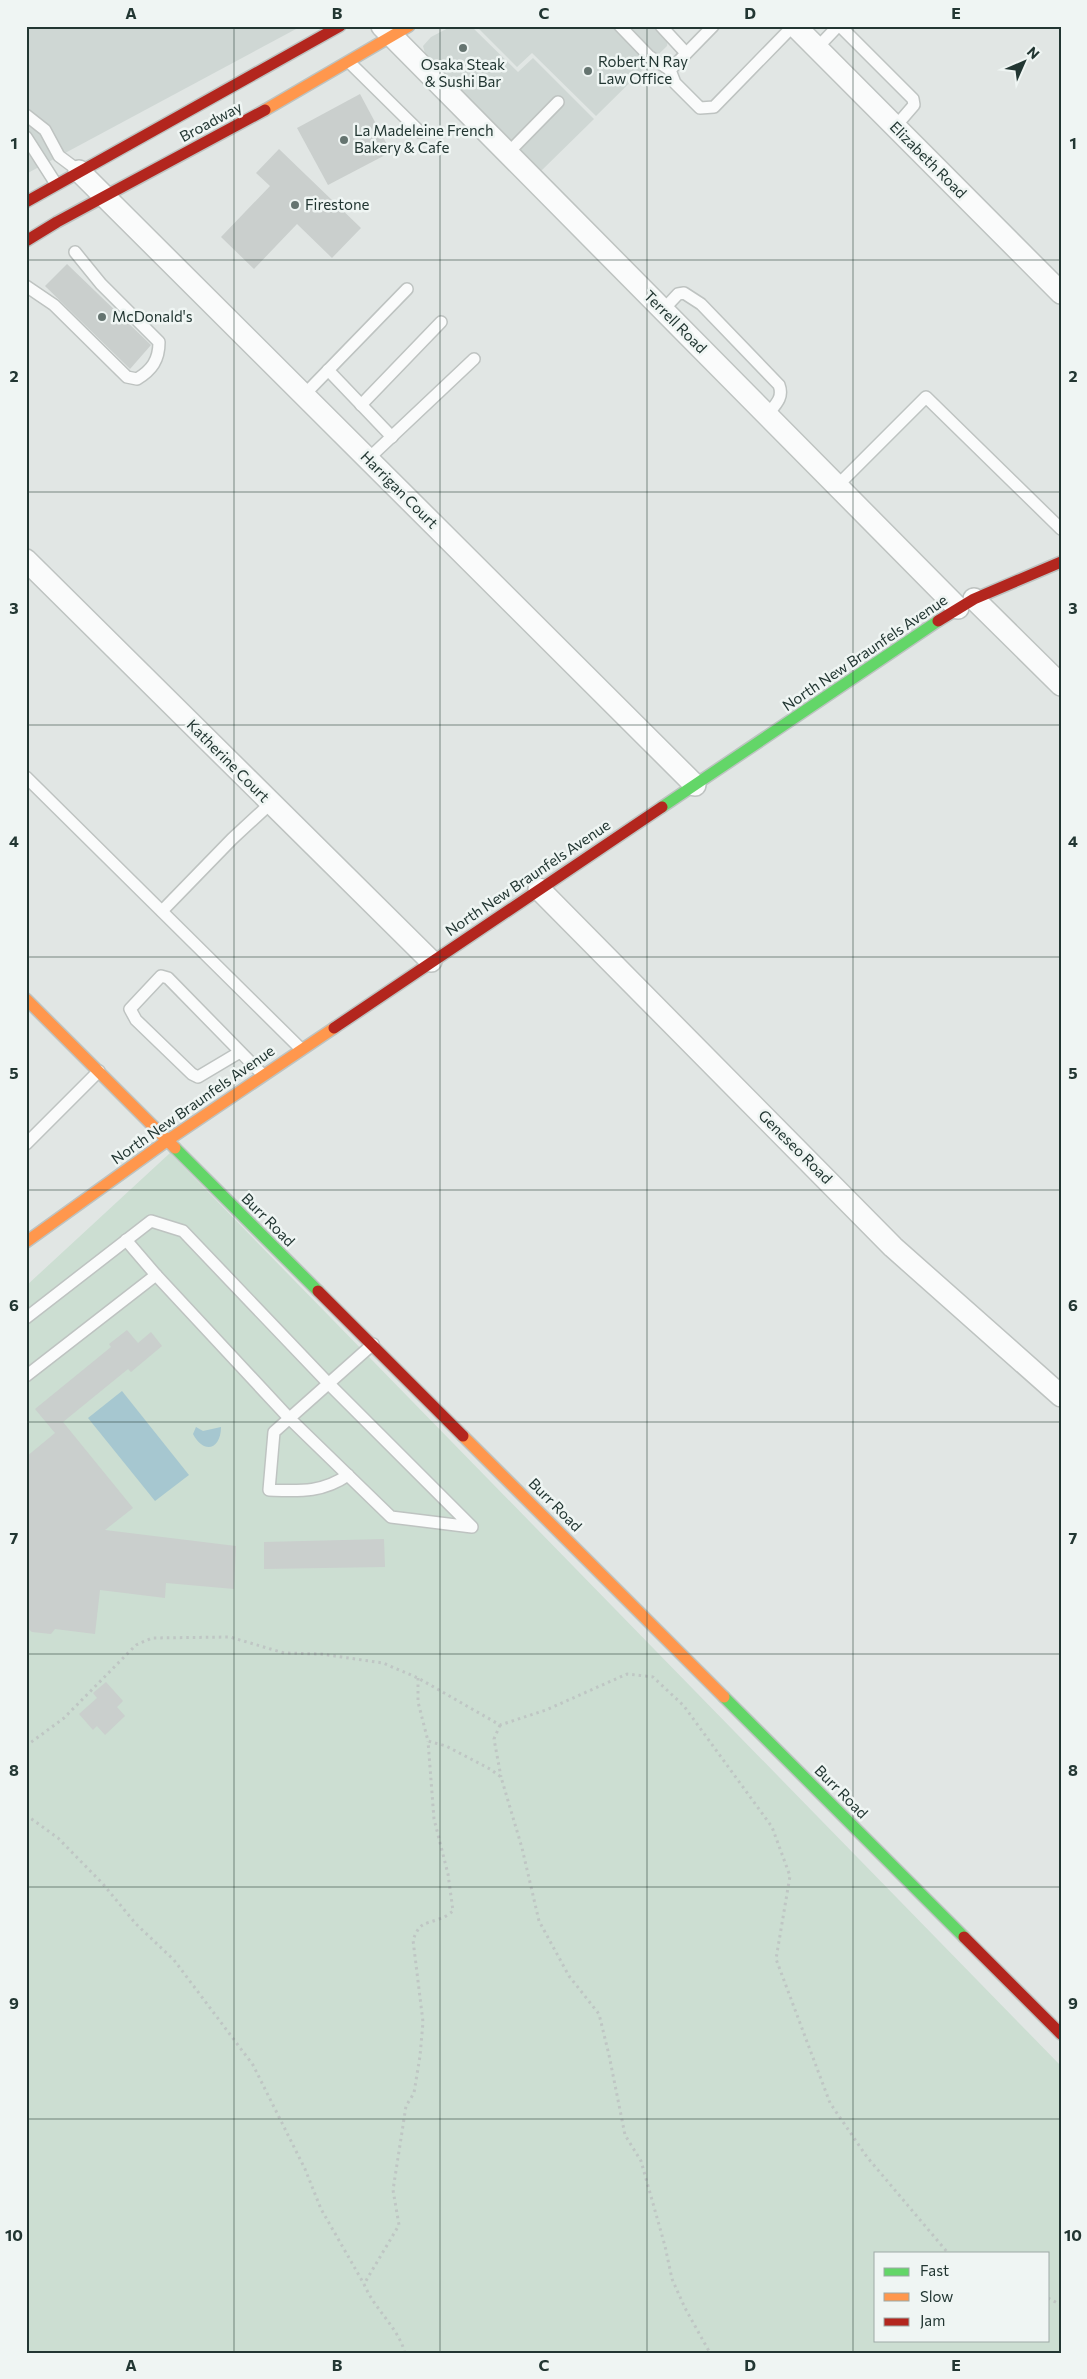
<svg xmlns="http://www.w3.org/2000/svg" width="1087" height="2379" font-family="Commissioner,sans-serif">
	<rect width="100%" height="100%" fill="#e1e6e4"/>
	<g fill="#cfd7d4">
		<path d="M26,26H297L296,29L26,174Z"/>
		<path d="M452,26H471L518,72L533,58L594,119L541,171L426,57L423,46L431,37Z"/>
		<path d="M476,26H670L667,46L596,116L532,53L517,67Z"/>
	</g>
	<path fill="#ccded2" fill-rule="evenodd" d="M170,1153L1061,2066V2353H26V1286ZM876,2253H1048V2340H876Z"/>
	<g fill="#a6c7d0">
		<path d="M122,1391L189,1475L155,1501L88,1418Z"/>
		<path d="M196,1427L203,1431L221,1427C221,1449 204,1455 193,1434Z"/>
	</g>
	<g fill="#cacfcd">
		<path d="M360,94L391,152L328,185L297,128Z"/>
		<path d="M279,149L361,228L332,258L297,224L254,269L221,237L270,186L256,173Z"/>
		<path d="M67,264L151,345L130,369L45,286Z"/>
		<path d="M127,1330L138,1343L151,1332L162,1346L131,1372L128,1369L63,1422L133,1508L105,1530L236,1546L234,1589L166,1583L165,1598L100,1590L95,1634L55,1629L51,1634L32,1632L26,1627V1457L55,1433L35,1409L111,1347L109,1344Z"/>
		<path d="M384,1539L385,1567L264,1569V1542Z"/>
		<path d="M106,1682L123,1701L117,1707L125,1716L105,1735L97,1726L93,1730L79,1714L97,1698L93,1693Z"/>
	</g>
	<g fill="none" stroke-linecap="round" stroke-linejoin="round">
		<g stroke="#bec3c1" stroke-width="14">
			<g id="lane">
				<path d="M620,26L649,56L670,70"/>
				<path d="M661,26L686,53"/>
				<path d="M713,26L670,70L675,83L700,108L714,107L793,26"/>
				<path d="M840,26L913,99L914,105L895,127"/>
				<path d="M817,48L838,26"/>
				<path d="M349,62L420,132"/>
				<path d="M26,115L45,130L59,156L79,171"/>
				<path d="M26,137L56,184"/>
				<path d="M507,154L558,102"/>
				<path d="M26,286L54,305L127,377L137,379C152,370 159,360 159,342L101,284L75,252"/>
				<path d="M663,310L678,294L684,293L701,304L779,385C784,398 775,405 767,415"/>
				<path d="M328,370L392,437"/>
				<path d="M304,395L407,289"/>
				<path d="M361,405L441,322"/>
				<path d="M368,459L474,359"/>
				<path d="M837,486L926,397L1061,529"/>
				<path d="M26,777L301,1049"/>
				<path d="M162,911L232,839L271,803"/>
				<path d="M240,1052L198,1077L192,1074L136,1020L130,1009L161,976L168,978L263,1075"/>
				<path d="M26,1144L99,1071"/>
				<path d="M126,1240L156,1275"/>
				<path d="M26,1318L151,1221L183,1231L328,1383L472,1527L391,1517L289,1418L156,1275L26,1376"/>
				<path d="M348,1475C322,1493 299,1491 269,1490L274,1432L373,1344"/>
			</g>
		</g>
		<g stroke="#bec3c1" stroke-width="24">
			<g id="street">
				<path d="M382,26L958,608"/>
				<path d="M795,26L1061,293"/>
				<path d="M79,171L695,785"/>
				<path d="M26,560L431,961"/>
				<path d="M974,599L1061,685"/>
				<path d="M539,889L893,1247L1061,1396"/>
			</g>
		</g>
		<g stroke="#bdc3c1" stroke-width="14">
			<g id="fast">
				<path d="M662,807L938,621"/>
				<path d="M175,1148L318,1291"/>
				<path d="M724,1697L964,1937"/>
			</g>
		</g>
		<g stroke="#bdc3c1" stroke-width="14">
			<g id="slow">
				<path d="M265,110L409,26"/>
				<path d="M26,999L175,1148"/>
				<path d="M26,1242L168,1140L334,1028"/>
				<path d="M463,1436L724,1697"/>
			</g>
		</g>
		<g stroke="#bdc3c1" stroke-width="14">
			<g id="jam">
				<path d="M26,202L340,26"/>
				<path d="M26,241L57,222L265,110"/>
				<path d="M938,621L974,599L1061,562"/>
				<path d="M334,1028L662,807"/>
				<path d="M318,1291L463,1436"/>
				<path d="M964,1937L1061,2034"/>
			</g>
		</g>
		<g stroke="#bfc6c4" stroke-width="3" stroke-dasharray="2.5 4" stroke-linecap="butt">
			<path d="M418,1678V1702L428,1741L446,1746L490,1769L501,1777L522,1848L539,1921L569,1976L599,2014L609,2055L625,2135L641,2161L665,2246L672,2279L685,2308L710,2353"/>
			<path d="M500,1725L494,1739L501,1777"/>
			<path d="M26,1746L64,1718L136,1645L152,1638L230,1637L284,1653L321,1654L383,1663L418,1678L500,1725L546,1710L627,1674L653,1677L684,1706L772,1827L790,1876L776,1959L830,2103L867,2157L948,2253"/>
			<path d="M26,1815L58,1838L103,1884L136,1924L174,1960L253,2065L305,2169L321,2209L364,2284"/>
			<path d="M1048,2298L1061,2305"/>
			<path d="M405,2353C398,2327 374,2309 364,2284L399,2225L393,2190L406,2106L414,2093L420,2056L423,2022L413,1940C420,1922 423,1925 439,1919C444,1918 449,1914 453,1911L448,1874L434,1819L428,1741"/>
		</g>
		<use href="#lane" stroke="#fafbfb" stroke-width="11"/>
		<use href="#street" stroke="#fafbfb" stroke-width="21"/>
		<use href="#fast" stroke="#63d668" stroke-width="11"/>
		<use href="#slow" stroke="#ff974d" stroke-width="11"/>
		<use href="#jam" stroke="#b3261e" stroke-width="11"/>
	</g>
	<path fill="none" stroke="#223632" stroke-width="1" stroke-opacity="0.55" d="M234,26V2353M440,26V2353M647,26V2353M853,26V2353M26,260H1061M26,492H1061M26,725H1061M26,957H1061M26,1190H1061M26,1422H1061M26,1654H1061M26,1887H1061M26,2119H1061"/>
	<g fill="#657470" stroke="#eff5f3" stroke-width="2">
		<circle cx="463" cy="48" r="5"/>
		<circle cx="588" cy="71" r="5"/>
		<circle cx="344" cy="140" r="5"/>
		<circle cx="295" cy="205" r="5"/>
		<circle cx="102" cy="317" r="5"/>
	</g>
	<g text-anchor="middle" stroke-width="5" stroke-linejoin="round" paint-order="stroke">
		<g font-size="15" fill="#223632" stroke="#eff5f3" text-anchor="start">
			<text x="598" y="67">Robert N Ray<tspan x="598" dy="17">Law Office</tspan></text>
			<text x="463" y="70" text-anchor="middle">Osaka Steak<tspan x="463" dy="17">&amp; Sushi Bar</tspan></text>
			<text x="354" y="136">La Madeleine French<tspan x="354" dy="17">Bakery &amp; Cafe</tspan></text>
			<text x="305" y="210">Firestone</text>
			<text x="112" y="322">McDonald's</text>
		</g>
		<g font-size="15" fill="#223632" stroke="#eff5f3">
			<text transform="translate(211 122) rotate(-28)" y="5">Broadway</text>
			<text transform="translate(928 160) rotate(45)" y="5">Elizabeth Road</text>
			<text transform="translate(675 322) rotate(45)" y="5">Terrell Road</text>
			<text transform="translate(399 490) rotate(45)" y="5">Harrigan Court</text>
			<text transform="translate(865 653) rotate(-34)" y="5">North New Braunfels Avenue</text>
			<text transform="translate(228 761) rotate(45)" y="5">Katherine Court</text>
			<text transform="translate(528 878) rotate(-34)" y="5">North New Braunfels Avenue</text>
			<text transform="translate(193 1105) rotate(-35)" y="5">North New Braunfels Avenue</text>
			<text transform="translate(795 1147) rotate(45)" y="5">Geneseo Road</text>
			<text transform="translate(268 1220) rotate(45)" y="5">Burr Road</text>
			<text transform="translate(555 1505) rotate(45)" y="5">Burr Road</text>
			<text transform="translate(841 1792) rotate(45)" y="5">Burr Road</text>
		</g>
	</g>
	<rect width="1087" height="2379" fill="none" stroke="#eff5f3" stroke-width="55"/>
	<rect x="874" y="2252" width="175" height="90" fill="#eff5f3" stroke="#9da9a6"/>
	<rect x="884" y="2268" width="25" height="8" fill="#63d668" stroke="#9da9a6"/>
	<text x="920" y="2276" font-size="15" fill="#223632">Fast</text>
	<rect x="884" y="2293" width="25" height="8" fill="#ff974d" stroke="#9da9a6"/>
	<text x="920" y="2302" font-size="15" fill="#223632">Slow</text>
	<rect x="884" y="2318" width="25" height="8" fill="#b3261e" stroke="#9da9a6"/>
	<text x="920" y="2326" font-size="15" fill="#223632">Jam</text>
	<g transform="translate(1024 62) rotate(45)" stroke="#eff5f3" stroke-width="4" paint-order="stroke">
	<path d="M0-4L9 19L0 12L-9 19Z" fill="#223632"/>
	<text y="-8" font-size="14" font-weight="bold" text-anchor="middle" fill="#223632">N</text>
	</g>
	<rect x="28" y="28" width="1032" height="2324" fill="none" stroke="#223632" stroke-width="2"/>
	<g font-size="16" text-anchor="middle" font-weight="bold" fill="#223632">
		<text x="131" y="19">A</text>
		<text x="337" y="19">B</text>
		<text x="544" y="19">C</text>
		<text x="750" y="19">D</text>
		<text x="956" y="19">E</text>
		<text x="14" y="149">1</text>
		<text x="1073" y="149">1</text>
		<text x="14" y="382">2</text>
		<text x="1073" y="382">2</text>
		<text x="14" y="614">3</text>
		<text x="1073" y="614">3</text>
		<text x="14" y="847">4</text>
		<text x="1073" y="847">4</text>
		<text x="14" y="1079">5</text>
		<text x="1073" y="1079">5</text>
		<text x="14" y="1311">6</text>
		<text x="1073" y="1311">6</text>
		<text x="14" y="1544">7</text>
		<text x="1073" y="1544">7</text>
		<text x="14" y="1776">8</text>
		<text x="1073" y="1776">8</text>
		<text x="14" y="2009">9</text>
		<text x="1073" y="2009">9</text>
		<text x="14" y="2241">10</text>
		<text x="1073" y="2241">10</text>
		<text x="131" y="2371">A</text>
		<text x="337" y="2371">B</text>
		<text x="544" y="2371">C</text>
		<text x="750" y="2371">D</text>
		<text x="956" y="2371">E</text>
	</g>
</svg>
